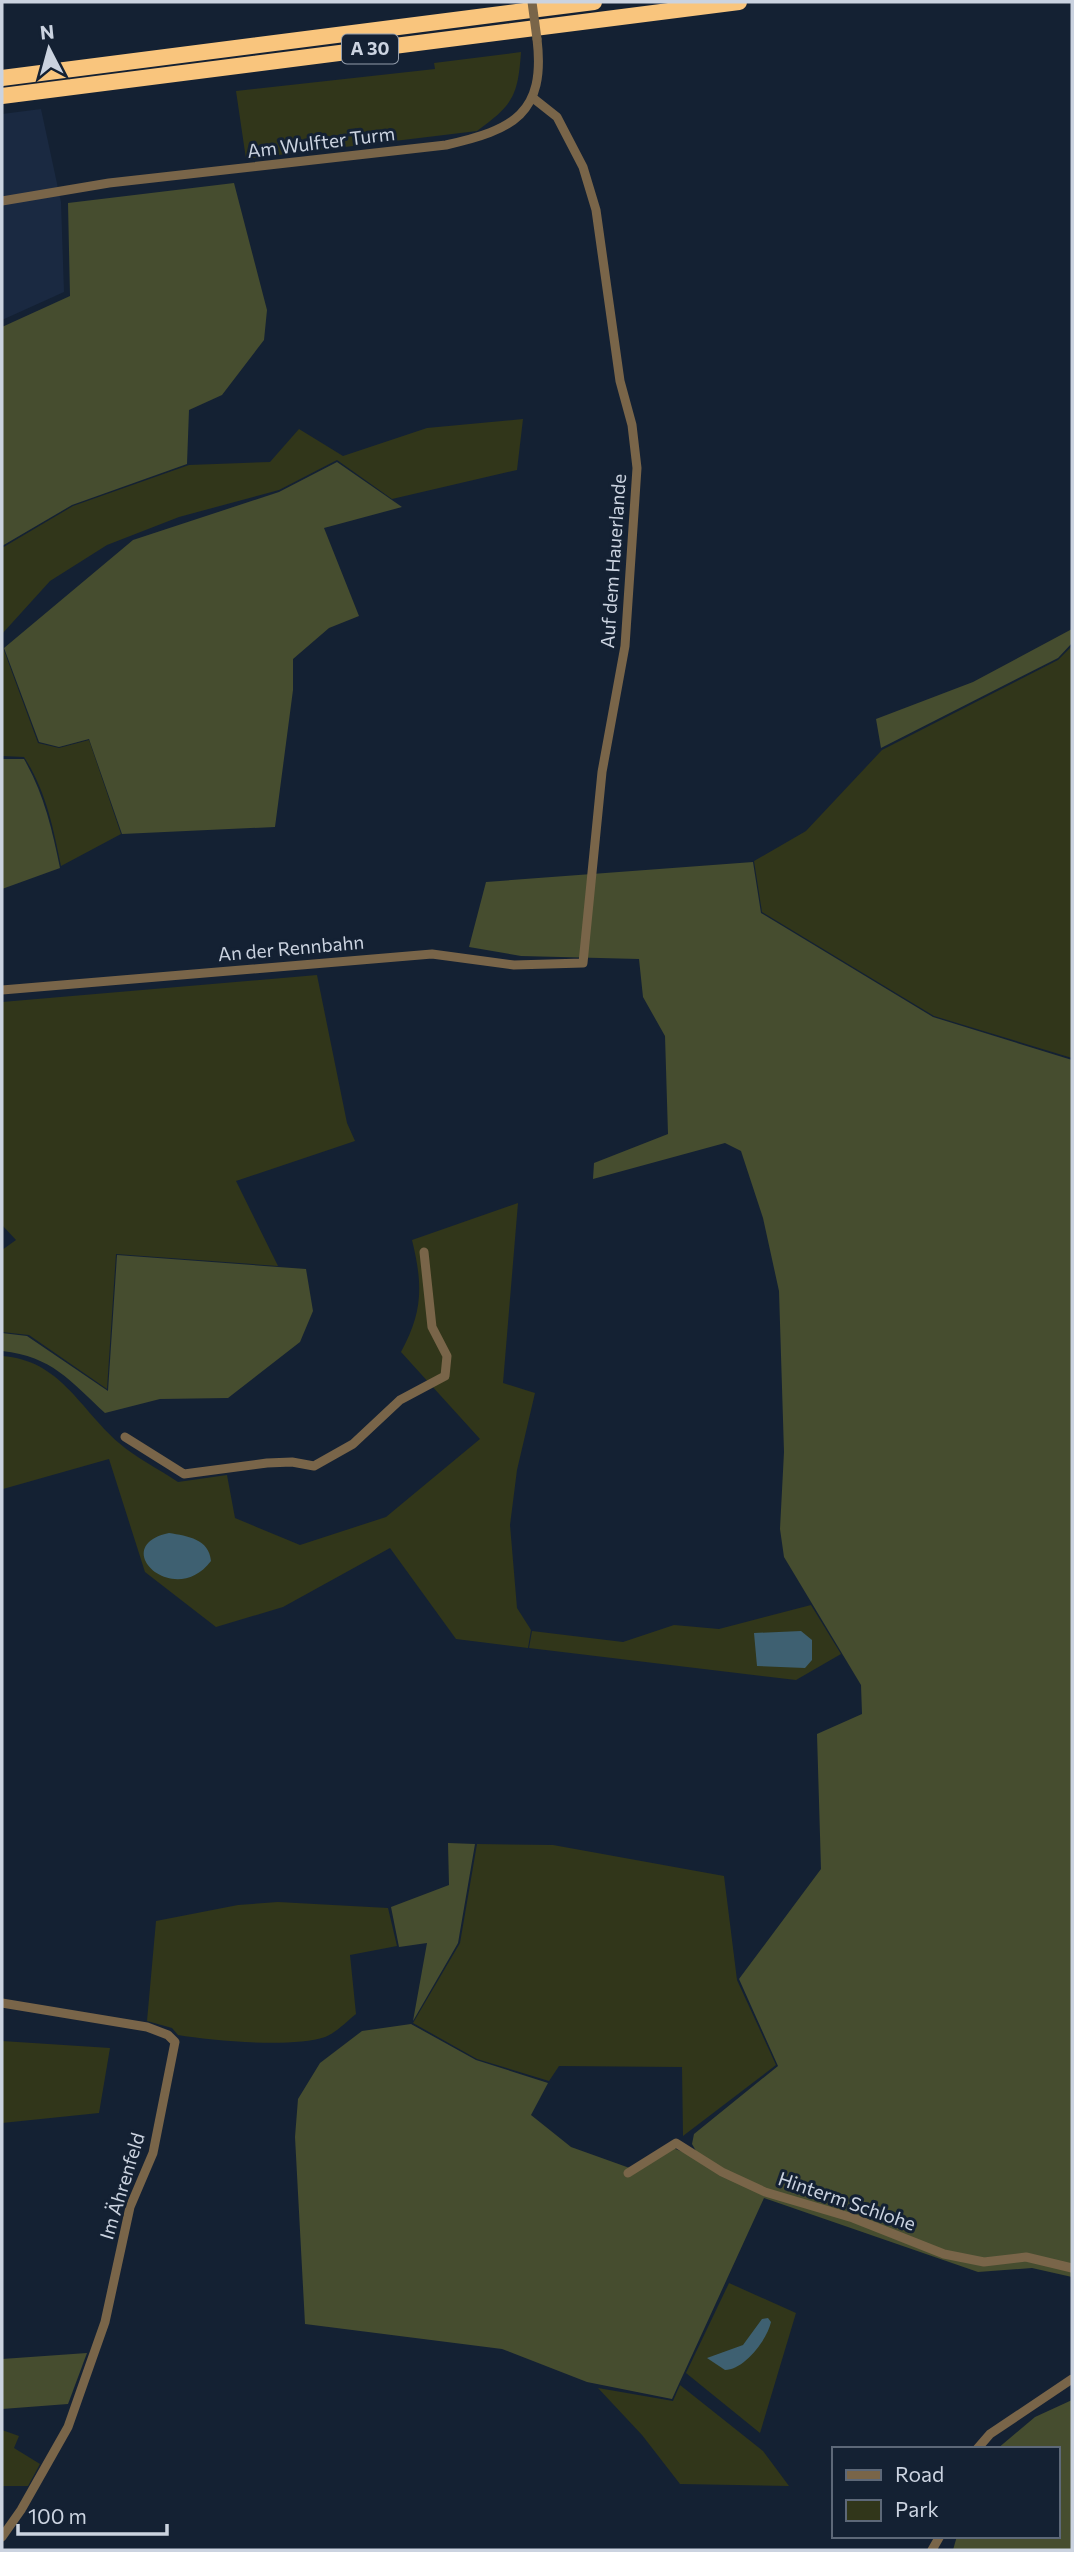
<svg xmlns="http://www.w3.org/2000/svg" width="1074" height="2552" font-family="Commissioner,sans-serif">
	<rect width="100%" height="100%" fill="#142133"/>
	<path fill="#1a2941" d="M41,109L61,202L64,292L2,320V114Z"/>
	<g fill="#31361a">
		<path d="M521,52C518,96 513,105 477,131L246,159L236,91L435,69L434,63Z"/>
		<path d="M523,419L517,470L392,499L337,460L279,490L179,517L107,545L50,581L2,634V548L73,506L189,465L270,462L299,429L343,456L427,428Z"/>
		<path d="M2,645L38,743L59,748L89,740L121,834L61,866C53,827 46,791 24,757L2,756Z"/>
		<path d="M1072,646V1058L934,1016L762,912L754,861L806,831L882,750L1058,660Z"/>
		<path d="M317,975L347,1123L355,1141L236,1181L278,1266L116,1254L107,1389L29,1335L2,1332V1250L16,1240L2,1225V1002Z"/>
		<path d="M518,1203L503,1383L535,1393L517,1470L510,1525L517,1608L531,1630L528,1648L456,1639L390,1548L283,1607L216,1627L145,1572L109,1459L3,1489L2,1356C60,1360 79,1408 119,1443C136,1458 159,1469 178,1482L227,1475L235,1518L300,1545L386,1517L480,1439L401,1352C423,1312 423,1285 412,1240Z"/>
		<path d="M811,1605L841,1654L796,1680L529,1648L532,1631L623,1642L674,1625L719,1629Z"/>
		<path d="M477,1844L553,1845L724,1876L737,1980L776,2065L683,2136L682,2067L559,2066L549,2081L477,2059L413,2023L460,1943Z"/>
		<path d="M278,1902L388,1908L397,1946L350,1955L356,2014C347,2021 336,2033 325,2037C292,2048 214,2041 178,2035L172,2028L147,2021L156,1921L238,1905Z"/>
		<path d="M2,2041L110,2048L99,2113L2,2123Z"/>
		<path d="M729,2283L796,2313L760,2433L686,2373Z"/>
		<path d="M680,2385L763,2451L789,2486L680,2484L642,2435L598,2388L673,2401Z"/>
		<path d="M2,2430L19,2436L14,2448L40,2464L28,2486H2Z"/>
	</g>
	<g fill="#464d2f">
		<path d="M234,183L267,310L264,340L222,395L189,410L187,464L72,505L2,546V327L70,296L68,203Z"/>
		<path d="M337,462L402,507L324,528L359,616L329,628L293,659V690L275,827L122,834L89,739L59,747L39,742L4,648L133,540L279,492Z"/>
		<path d="M1072,629V643L1058,658L881,748L876,719L973,682Z"/>
		<path d="M2,759H24C44,794 52,829 60,868L2,889Z"/>
		<path d="M753,862L761,913L933,1017L1072,1060V2277L1032,2268L978,2272L764,2198L672,2399L587,2382L502,2349L305,2324L295,2137L298,2099L320,2063L362,2031L411,2024L476,2060L548,2083L531,2115L571,2147L638,2171L673,2148L693,2156L696,2151L692,2144L694,2134L778,2066L739,1979L821,1869L817,1734L862,1714L861,1685L784,1557L780,1529L784,1452L779,1291L763,1218L741,1151L725,1143L593,1179L594,1163L668,1134L665,1036L643,997L639,959L521,956L469,947L486,882Z"/>
		<path d="M117,1255L306,1269L313,1311L300,1342L228,1398L160,1399L105,1413C69,1380 53,1357 2,1351V1333L27,1336L108,1391Z"/>
		<path d="M448,1843L475,1844L458,1943L413,2021L427,1943L399,1947L391,1907L449,1885Z"/>
		<path d="M87,2353L68,2404L2,2409V2359Z"/>
		<path d="M1072,2400V2550H953L957,2536H1058V2449H997L1035,2417Z"/>
	</g>
	<g fill="#3e6071">
		<path d="M169,1533C188,1536 209,1539 211,1561C174,1610 107,1546 169,1533Z"/>
		<path d="M801,1631L812,1640V1660L805,1668L757,1666L754,1633Z"/>
		<path d="M768,2318L771,2322C767,2340 744,2370 725,2370L707,2358L743,2345L762,2319Z"/>
	</g>
	<g fill="none" stroke-linecap="round" stroke-linejoin="round">
		<g stroke="#796549" stroke-width="9">
			<path d="M2,201L109,183L446,145C513,130 546,114 537,39"/>
			<path d="M2,990L432,954L514,965L583,963L602,772L625,646L637,468L632,425L620,381L596,210L583,167L557,117L533,98"/>
			<path d="M125,1437L184,1474L267,1463L292,1462L314,1466L353,1444L400,1400L445,1376L447,1356L432,1327L424,1252"/>
			<path d="M2,2003L147,2027L168,2035L175,2042L153,2153L130,2207L105,2322L68,2427L21,2510L2,2537"/>
			<path d="M628,2173L676,2143L722,2172L765,2192L853,2218L944,2254L984,2262L1026,2257L1072,2268"/>
			<path d="M977,2449L990,2434L1072,2379"/>
			<path d="M932,2550L940,2536"/>
		</g>
		<g stroke="#f9c57d" stroke-width="16">
			<path d="M2,78L594,2"/>
			<path d="M2,96L739,2"/>
		</g>
		<path stroke="#796549" stroke-width="9" d="M532,2L537,39"/>
	</g>
	<g text-anchor="middle" stroke-width="6" stroke-linejoin="round" paint-order="stroke">
		<rect fill="#142133" stroke="#949eac" stroke-width="2" x="342" y="34.5" width="56" height="29" rx="5"/>
		<g font-size="18" font-weight="bold" fill="#cbd3e0">
			<text x="370" y="55">A 30</text>
		</g>
		<g font-size="19" fill="#cbd3e0" stroke="#142133">
			<text transform="translate(321 142) rotate(-7)" y="7">Am Wulfter Turm</text>
			<text transform="translate(613 561) rotate(-86)" y="7">Auf dem Hauerlande</text>
			<text transform="translate(291 948) rotate(-5)" y="7">An der Rennbahn</text>
			<text transform="translate(122 2186) rotate(-73)" y="7">Im Ährenfeld</text>
			<text transform="translate(847 2201) rotate(19)" y="7">Hinterm Schlohe</text>
		</g>
	</g>
	<rect width="1074" height="2552" fill="none" stroke="#cbd3e0" stroke-width="7"/>
	<rect x="832" y="2447" width="228" height="91" fill="#142133" stroke="#5d6878" stroke-width="2"/>
	<rect x="846" y="2470" width="35" height="10" fill="#796549" stroke="#5d6878" stroke-width="2"/>
	<text x="895" y="2482" font-size="21" fill="#cbd3e0">Road</text>
	<rect x="846" y="2500" width="35" height="21" fill="#31361a" stroke="#5d6878" stroke-width="2"/>
	<text x="895" y="2517" font-size="21" fill="#cbd3e0">Park</text>
	<g transform="translate(49 49) rotate(354)" stroke="#142133" stroke-width="5" paint-order="stroke">
	<path d="M0-5L12 26L0 18L-12 26Z" fill="#cbd3e0"/>
	<text y="-10" font-size="19" font-weight="bold" text-anchor="middle" fill="#cbd3e0">N</text>
	</g>
	<path d="M18 2524v10h149v-10" fill="none" stroke="#cbd3e0" stroke-width="3.5"/>
	<text x="28" y="2524" font-size="21" fill="#cbd3e0" stroke="#142133" stroke-width="5" paint-order="stroke">100 m</text>
</svg>
